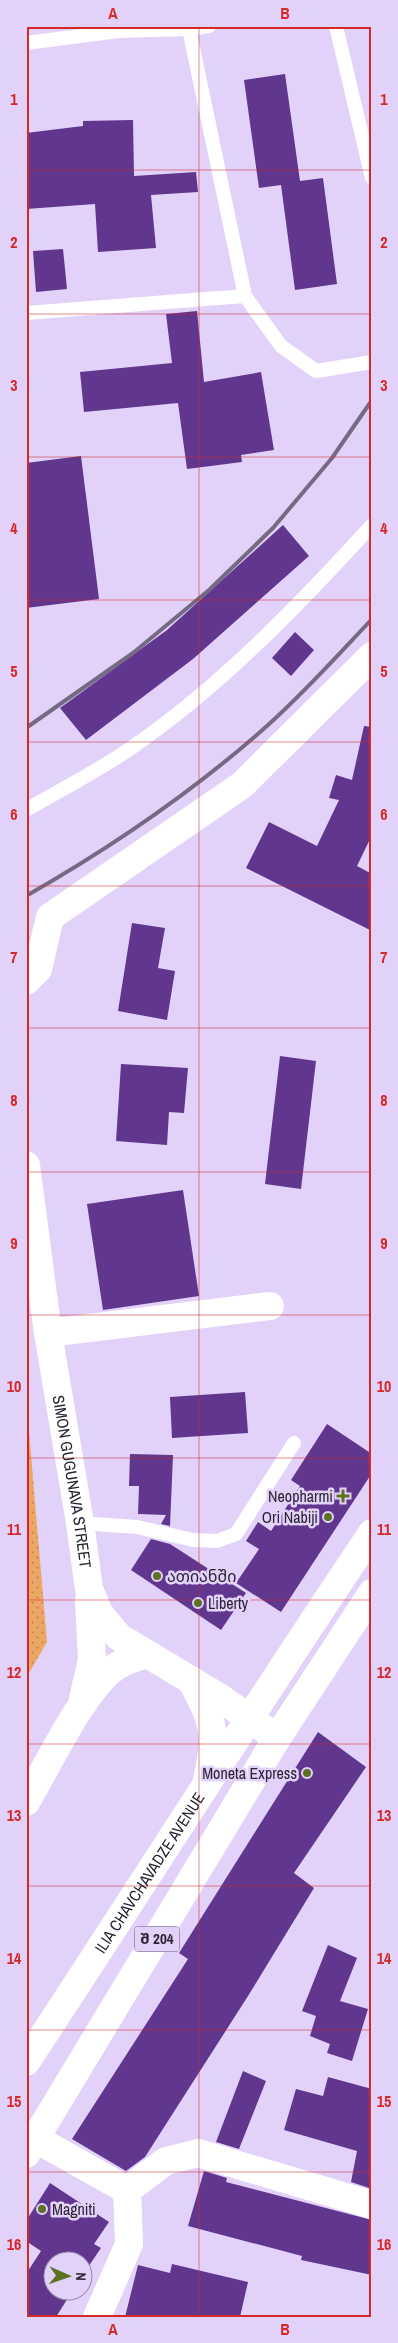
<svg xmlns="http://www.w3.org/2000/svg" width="398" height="2343" font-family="'Archivo Narrow','Noto Sans Georgian',sans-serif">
	<defs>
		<pattern id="park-dots" width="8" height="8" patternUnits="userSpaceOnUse" patternTransform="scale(1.25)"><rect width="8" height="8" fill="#eda765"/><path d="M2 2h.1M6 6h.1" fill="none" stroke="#c08854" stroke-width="1.8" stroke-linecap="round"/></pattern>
	</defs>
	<rect width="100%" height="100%" fill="#e2d2fa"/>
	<path fill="url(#park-dots)" d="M26,1397L47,1642L26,1678Z"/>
	<g fill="#60368e">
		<path d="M285,74L300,181L323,178L337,284L295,290L281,185L259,188L244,80Z"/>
		<path d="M133,120L134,176L196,172L198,192L151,195L156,248L98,252L95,204L26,209V133L83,126V121Z"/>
		<path d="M63,249L67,289L36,292L33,251Z"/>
		<path d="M197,311L204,382L261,372L274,450L241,455L242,462L187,469L178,403L84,412L80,372L172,363L166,314Z"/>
		<path d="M81,456L99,599L26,608V463Z"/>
		<path d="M283,525L309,556L193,659L86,740L60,708L167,630Z"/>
		<path d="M295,632L314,650L291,676L272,658Z"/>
		<path d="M364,726L372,727V835L357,866L372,874V931L246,868L269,822L317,846L339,800L329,798L336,775L352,780Z"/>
		<path d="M132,923L165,928L158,968L175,971L167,1020L118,1011Z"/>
		<path d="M280,1056L316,1061L301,1189L265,1184Z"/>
		<path d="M121,1064L188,1068L184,1113L169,1112L167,1145L116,1141Z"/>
		<path d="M183,1190L199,1296L103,1310L87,1204Z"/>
		<path d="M245,1392L248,1433L172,1438L170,1397Z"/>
		<path d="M327,1424L372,1454V1473L281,1612L236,1583L259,1549L246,1541L258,1522L271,1531L300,1486L291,1480Z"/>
		<path d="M130,1454L173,1455L170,1526L161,1524L166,1515L138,1514L139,1486H129Z"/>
		<path d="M151,1539L170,1544L246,1593L221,1630L131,1570Z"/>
		<path d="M318,1732L366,1767L294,1873L314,1888L248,1996L145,2157L126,2171L72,2139L188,1959L179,1953Z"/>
		<path d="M328,1945L357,1958L340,2001L368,2009L352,2061L327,2053L330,2044L310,2036L316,2016L302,2011Z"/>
		<path d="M243,2071L266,2081L239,2149L216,2142Z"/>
		<path d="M328,2077L372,2089V2189L351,2182L357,2151L284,2130L296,2089L323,2096Z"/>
		<path d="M204,2171L227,2178L226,2182L372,2220V2275L301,2260L302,2256L188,2226Z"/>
		<path d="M50,2183L109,2222L94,2244L101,2248L82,2276V2260H52V2290H73L56,2317H26V2274L41,2251L26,2241V2221Z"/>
		<path d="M172,2264L248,2282L240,2317H125L138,2265L170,2273Z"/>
	</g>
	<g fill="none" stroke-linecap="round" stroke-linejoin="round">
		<g stroke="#fff" stroke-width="14">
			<path d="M209,26L189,29L245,296L281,346L316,371L372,362"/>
			<path d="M336,26L372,178"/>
			<path d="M26,43L119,31L189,29"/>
			<path d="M26,313L245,296"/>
			<path d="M26,810C62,789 100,770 134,746C223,684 299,605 372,525"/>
			<path d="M80,1523L137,1527L193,1540L217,1541L236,1534L294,1443"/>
		</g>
		<g stroke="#fff" stroke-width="28">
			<path d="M26,981L38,969L50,917L242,785L372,656"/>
			<path d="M48,1333L270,1306"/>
			<path d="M36,2139L127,2190"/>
			<path d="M127,2190L166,2161L198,2153L372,2205"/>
			<path d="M97,2317L129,2244L127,2190"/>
		</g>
		<g stroke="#fff" stroke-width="28">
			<path id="s1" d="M26,1165L48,1333L80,1523L89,1589L99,1613L119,1637L219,1697L277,1738"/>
			<path d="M191,1680C216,1726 217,1734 206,1785"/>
			<path d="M83,1699L92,1660L89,1600"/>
			<path d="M26,1802C47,1767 83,1690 114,1668C123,1661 135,1658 146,1654"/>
		</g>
		<g stroke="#fff" stroke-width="28">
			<path id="s2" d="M26,2062C142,1886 254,1708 372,1533"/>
			<path d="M26,2154L277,1738L372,1593"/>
		</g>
		<g stroke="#756a84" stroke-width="4">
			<path d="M26,728L133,653L209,590L273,528L332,458L372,400"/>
			<path d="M26,896C112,847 194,791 268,725C305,692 338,655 372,619"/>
		</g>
	</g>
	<path fill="none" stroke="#d62828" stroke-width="1" stroke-opacity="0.55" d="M199,26V2317M26,170H372M26,314H372M26,457H372M26,600H372M26,742H372M26,886H372M26,1028H372M26,1172H372M26,1315H372M26,1458H372M26,1600H372M26,1744H372M26,1886H372M26,2030H372M26,2172H372"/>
	<g fill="#5c7222" stroke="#e2d2fa" stroke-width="2">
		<path d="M340.5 1488.5h5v5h5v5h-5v5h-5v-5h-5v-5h5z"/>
		<circle cx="328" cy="1517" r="5"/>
		<circle cx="157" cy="1576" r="5"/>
		<circle cx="198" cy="1603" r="5"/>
		<circle cx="307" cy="1773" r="5"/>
		<circle cx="42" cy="2209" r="5"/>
	</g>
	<g text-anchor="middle" stroke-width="5" stroke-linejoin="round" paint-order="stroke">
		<rect fill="#e2d2fa" stroke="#61586f" stroke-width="1" x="134.5" y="1926.5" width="45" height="25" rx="4"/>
		<g font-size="15" font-weight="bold" fill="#2a2433">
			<text x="157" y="1944">შ 204</text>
		</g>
		<g font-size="16" fill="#2a2433" stroke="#e2d2fa">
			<text dy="6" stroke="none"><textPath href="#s1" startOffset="320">SIMON GUGUNAVA STREET</textPath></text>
			<text dy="6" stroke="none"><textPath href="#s2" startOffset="226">ILIA CHAVCHAVADZE AVENUE</textPath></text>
		</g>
		<g font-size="16" fill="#2a2433" stroke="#e2d2fa" text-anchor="end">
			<text x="333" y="1502">Neopharmi</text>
			<text x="318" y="1523">Ori Nabiji</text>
			<text x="167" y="1582" text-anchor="start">ათიანში</text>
			<text x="208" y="1609" text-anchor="start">Liberty</text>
			<text x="297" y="1779">Moneta Express</text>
			<text x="52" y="2215" text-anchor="start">Magniti</text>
		</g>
	</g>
	<rect width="398" height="2343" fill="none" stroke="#e2d2fa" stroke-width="55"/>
	<g transform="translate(68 2276) rotate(92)"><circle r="24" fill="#e2d2fa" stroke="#988caa"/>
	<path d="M0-4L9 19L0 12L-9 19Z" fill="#5c7222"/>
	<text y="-8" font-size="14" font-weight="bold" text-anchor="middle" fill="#2a2433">N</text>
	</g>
	<rect x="28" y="28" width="342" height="2288" fill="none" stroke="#d62828" stroke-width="2"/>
	<g font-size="16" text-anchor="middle" font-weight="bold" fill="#d62828">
		<text x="113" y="19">A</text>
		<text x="285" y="19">B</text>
		<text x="14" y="105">1</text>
		<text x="384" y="105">1</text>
		<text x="14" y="248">2</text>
		<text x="384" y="248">2</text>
		<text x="14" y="391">3</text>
		<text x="384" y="391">3</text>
		<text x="14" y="534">4</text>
		<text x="384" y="534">4</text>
		<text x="14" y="677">5</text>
		<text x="384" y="677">5</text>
		<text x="14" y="820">6</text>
		<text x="384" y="820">6</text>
		<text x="14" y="963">7</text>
		<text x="384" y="963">7</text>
		<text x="14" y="1106">8</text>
		<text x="384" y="1106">8</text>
		<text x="14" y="1249">9</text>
		<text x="384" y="1249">9</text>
		<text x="14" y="1392">10</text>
		<text x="384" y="1392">10</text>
		<text x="14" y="1535">11</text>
		<text x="384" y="1535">11</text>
		<text x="14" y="1678">12</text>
		<text x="384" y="1678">12</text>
		<text x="14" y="1821">13</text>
		<text x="384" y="1821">13</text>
		<text x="14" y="1964">14</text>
		<text x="384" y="1964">14</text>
		<text x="14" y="2107">15</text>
		<text x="384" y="2107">15</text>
		<text x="14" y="2250">16</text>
		<text x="384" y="2250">16</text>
		<text x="113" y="2335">A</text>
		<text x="285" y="2335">B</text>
	</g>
</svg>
